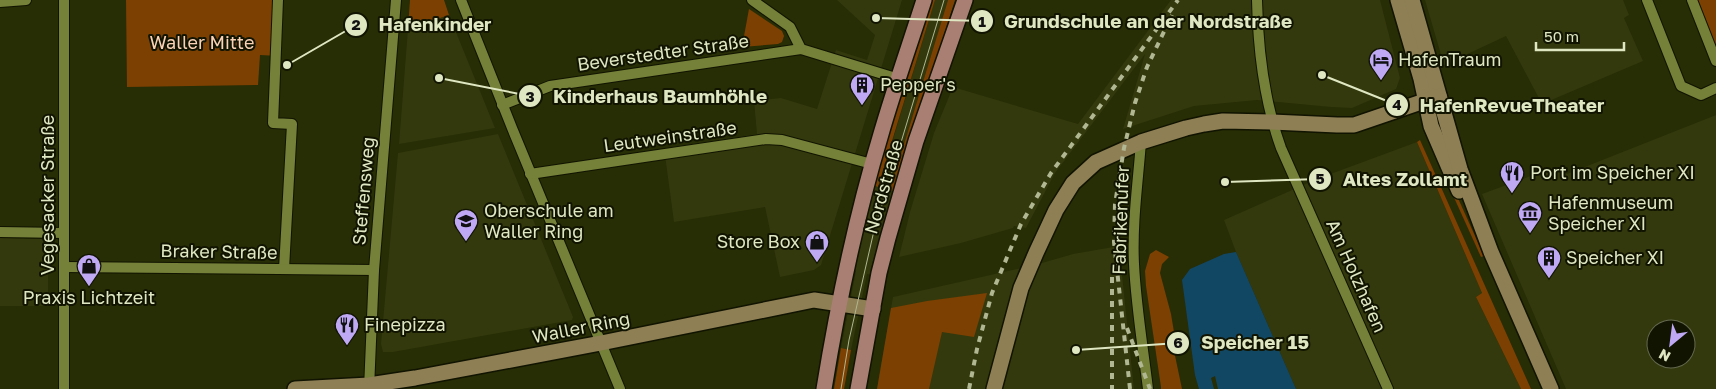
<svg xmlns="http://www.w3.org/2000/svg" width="1716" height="389" font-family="'Golos Text',sans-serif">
	<rect width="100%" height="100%" fill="#272d05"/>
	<g fill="#33390c" fill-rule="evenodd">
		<path d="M837,0H902L821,265L814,270L780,277L765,207L674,222L664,148L757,134L754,101L781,98L817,109L836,50L867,60L875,35Z"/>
		<path d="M935,0H948L890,190L894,192L871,275L867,274L851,350L841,348L856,271L852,270L873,185L879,186Z"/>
		<path d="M1171,0H1380L1400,78L1396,89L1352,108L1331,107L1257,100L1194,106L1123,129L1145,54L1055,173L1026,228L1014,226L1013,228L961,243L899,257L910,212L934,133L953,87L1078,124Z"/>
		<path d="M1425,0H1623L1629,15L1624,18L1643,61L1542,104L1506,36L1444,65Z"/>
		<path d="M449,15L495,128L399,144L408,29Z"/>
		<path d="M1716,115V389H1566L1482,194L1552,168L1567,174ZM1656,329H1686V359H1656Z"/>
		<path d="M498,134L573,317L572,320L393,352H383L381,344L398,153Z"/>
		<path d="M1417,142L1482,293L1476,297L1521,389H1296L1236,252L1224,220L1317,179Z"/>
		<path d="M0,238L42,239L46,241L48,245V306H0Z"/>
		<path d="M1119,246L1134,389H877L893,297L1035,265L1073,254Z"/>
	</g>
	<g fill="#7c4002">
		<path d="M126,0H280L278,56L260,55L258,85L127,87Z"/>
		<path d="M410,0H444L449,15L408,29Z"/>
		<path d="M932,0H935L878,187L873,185L895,111Z"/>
		<path d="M948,0H955L894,192L890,190Z"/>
		<path d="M1698,0H1716V46Z"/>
		<path d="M749,9L782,31L784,36L782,42L778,44L742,47Z"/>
		<path d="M1430,136L1484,256L1481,257L1427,138Z"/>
		<path d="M1420,140L1531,389H1521L1476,297L1482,293L1417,142Z"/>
		<path d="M1156,250L1169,257L1162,264L1160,273L1171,314L1174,332L1173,346L1182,389H1161V387L1146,286L1145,271L1150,254Z"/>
		<path d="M987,293L974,337L942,332L929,389H877L891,308L927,301Z"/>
		<path d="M841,348L851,350L844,389H834Z"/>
	</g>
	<path fill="#124764" d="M1236,252L1296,389H1218L1215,376L1211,378L1214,389H1199L1195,375L1182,280L1190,269L1224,254Z"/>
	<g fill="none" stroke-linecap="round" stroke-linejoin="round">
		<g stroke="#111401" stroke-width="12">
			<g id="street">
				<path d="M278,0L273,123L292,124L284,269"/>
				<path d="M461,0L512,128L620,389"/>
				<path d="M752,0L790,27L801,49L899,79"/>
				<path d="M1257,0C1258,50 1264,101 1281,148L1388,389"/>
				<path d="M1647,0L1681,86L1701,95L1716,88"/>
				<path d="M1692,0L1716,61"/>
				<path d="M0,2L26,0"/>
				<path d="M502,105L550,86L801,49"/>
				<path d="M1141,142C1138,182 1132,223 1134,264C1136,306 1143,347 1148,389"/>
				<path d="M530,174L766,139L782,140L872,164"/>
				<path d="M0,232L64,233"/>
				<path d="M64,267L374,270"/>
				<path d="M64,389V0"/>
				<path d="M369,389L374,270L396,0"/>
			</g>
		</g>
		<g stroke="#111401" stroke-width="18">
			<g id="secondary">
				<path d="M1398,0L1421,79L1431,126L1459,191"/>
				<path d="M1412,0L1460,169L1491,252L1551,389"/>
				<path d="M295,389L369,385L415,378L601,343L814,300L873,309"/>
				<path d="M994,389L1021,288L1036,253L1056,210L1073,183L1096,162L1141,142L1186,128L1204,124L1223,121L1272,122L1337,125H1354L1439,96"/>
			</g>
		</g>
		<g stroke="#111401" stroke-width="18">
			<g id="primary">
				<path d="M824,389C838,303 856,217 881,134C894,89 910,44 924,0"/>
				<path d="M858,389L879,273L888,238L916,141L965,0"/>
			</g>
		</g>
		<use href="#street" stroke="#758038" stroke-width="10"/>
		<use href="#secondary" stroke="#8e7f55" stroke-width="15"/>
		<use href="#primary" stroke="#a87f72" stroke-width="15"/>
		<path stroke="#b0b792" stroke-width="1" d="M841,389L849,340L873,235L944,0"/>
		<g stroke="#b0b792" stroke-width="4" stroke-dasharray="6 6" stroke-linecap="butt">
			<path d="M1112,277V389"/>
			<path d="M1127,328L1150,389"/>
			<path d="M969,389L977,349L992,293L1021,224L1051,173L1178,0"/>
			<path d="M1130,389L1114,242L1115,204L1124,148L1135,103L1147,67L1172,15"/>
		</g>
	</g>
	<defs>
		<g id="hotel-pin" transform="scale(1.25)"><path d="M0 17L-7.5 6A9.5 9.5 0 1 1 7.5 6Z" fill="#bfa9f4" stroke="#111400"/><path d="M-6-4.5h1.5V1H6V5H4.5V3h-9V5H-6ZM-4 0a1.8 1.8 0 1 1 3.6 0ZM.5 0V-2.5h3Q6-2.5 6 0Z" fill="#111"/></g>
		<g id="building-pin" transform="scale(1.25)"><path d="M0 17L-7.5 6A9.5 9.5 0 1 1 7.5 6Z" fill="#bfa9f4" stroke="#111400"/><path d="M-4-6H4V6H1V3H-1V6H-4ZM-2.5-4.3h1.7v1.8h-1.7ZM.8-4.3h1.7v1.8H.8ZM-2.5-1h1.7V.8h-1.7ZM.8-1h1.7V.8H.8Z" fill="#111"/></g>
		<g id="restaurant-pin" transform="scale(1.25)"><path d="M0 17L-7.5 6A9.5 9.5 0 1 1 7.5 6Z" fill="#bfa9f4" stroke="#111400"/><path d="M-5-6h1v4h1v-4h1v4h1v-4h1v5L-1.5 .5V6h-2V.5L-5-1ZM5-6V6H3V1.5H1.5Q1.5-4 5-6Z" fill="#111"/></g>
		<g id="museum-pin" transform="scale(1.25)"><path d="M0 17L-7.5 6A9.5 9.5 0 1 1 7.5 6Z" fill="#bfa9f4" stroke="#111400"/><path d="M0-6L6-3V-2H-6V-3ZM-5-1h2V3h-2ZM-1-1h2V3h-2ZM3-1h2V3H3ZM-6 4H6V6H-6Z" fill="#111"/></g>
		<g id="school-pin" transform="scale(1.25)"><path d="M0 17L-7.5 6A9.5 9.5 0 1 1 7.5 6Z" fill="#bfa9f4" stroke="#111400"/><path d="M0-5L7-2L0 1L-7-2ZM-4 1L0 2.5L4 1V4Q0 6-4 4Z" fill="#111"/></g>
		<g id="shop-pin" transform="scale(1.25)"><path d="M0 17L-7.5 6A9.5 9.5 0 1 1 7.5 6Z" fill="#bfa9f4" stroke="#111400"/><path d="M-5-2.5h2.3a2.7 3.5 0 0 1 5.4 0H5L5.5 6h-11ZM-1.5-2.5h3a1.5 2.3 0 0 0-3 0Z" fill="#111"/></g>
	</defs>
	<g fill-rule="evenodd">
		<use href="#hotel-pin" x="1381" y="60"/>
		<use href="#building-pin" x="862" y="85"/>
		<use href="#restaurant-pin" x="1512" y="173"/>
		<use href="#museum-pin" x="1530" y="213"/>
		<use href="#school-pin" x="466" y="221"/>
		<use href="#shop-pin" x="817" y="242"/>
		<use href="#building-pin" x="1549" y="258"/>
		<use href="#shop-pin" x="89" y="266"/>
		<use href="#restaurant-pin" x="347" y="325"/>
	</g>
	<g text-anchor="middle" stroke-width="4" stroke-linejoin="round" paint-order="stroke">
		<g font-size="18" fill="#fbd2b5" stroke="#111400">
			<text x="202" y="49">Waller Mitte</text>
		</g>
		<g font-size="18" fill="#dfe7c2" stroke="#111400">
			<text transform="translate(663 53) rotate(-8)" y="6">Beverstedter Straße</text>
			<text transform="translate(670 137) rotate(-8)" y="6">Leutweinstraße</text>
			<text transform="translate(884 187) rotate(-74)" y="6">Nordstraße</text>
			<text transform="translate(364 191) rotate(-85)" y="6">Steffensweg</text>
			<text transform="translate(48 195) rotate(-90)" y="6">Vegesacker Straße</text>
			<text transform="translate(1121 220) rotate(-88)" y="6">Fabrikenufer</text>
			<text transform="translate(219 252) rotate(1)" y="6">Braker Straße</text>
			<text transform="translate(1356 276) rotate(66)" y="6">Am Holzhafen</text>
			<text transform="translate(581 328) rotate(-11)" y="6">Waller Ring</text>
		</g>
		<g font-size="18" fill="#dfe7c2" stroke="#111400" text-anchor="start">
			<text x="1398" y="66">HafenTraum</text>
			<text x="880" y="91">Pepper's</text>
			<text x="1530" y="179">Port im Speicher XI</text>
			<text x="1548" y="209">Hafenmuseum<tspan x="1548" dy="21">Speicher XI</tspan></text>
			<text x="484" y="217">Oberschule am<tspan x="484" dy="21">Waller Ring</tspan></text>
			<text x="800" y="248" text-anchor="end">Store Box</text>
			<text x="1566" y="264">Speicher XI</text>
			<text x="89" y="304" text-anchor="middle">Praxis Lichtzeit</text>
			<text x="364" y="331">Finepizza</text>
		</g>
	</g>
	<path fill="none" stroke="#dfe7c2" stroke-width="2" d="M876 18L982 21M287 65L356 25M439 78L530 96M1322 75L1397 105M1225 182L1320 179M1076 350L1178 343"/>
	<g fill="#dfe7c2" stroke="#111400" stroke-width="2">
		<circle cx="876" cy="18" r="5"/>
		<circle cx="287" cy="65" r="5"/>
		<circle cx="439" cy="78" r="5"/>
		<circle cx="1322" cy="75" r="5"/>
		<circle cx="1225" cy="182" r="5"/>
		<circle cx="1076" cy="350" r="5"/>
		<circle cx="982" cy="21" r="12"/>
		<circle cx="356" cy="25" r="12"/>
		<circle cx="530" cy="96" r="12"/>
		<circle cx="1397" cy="105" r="12"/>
		<circle cx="1320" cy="179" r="12"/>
		<circle cx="1178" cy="343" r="12"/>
	</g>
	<g font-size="15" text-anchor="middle" font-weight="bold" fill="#111">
		<text x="982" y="27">1</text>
		<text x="356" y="30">2</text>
		<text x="530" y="102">3</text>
		<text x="1397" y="110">4</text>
		<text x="1320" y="184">5</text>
		<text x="1178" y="348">6</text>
	</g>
	<g font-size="19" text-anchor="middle" font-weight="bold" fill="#dfe7c2" stroke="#111400" stroke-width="4" stroke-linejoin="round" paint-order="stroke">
		<text x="1148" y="28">Grundschule an der Nordstraße</text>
		<text x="435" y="31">Hafenkinder</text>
		<text x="660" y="103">Kinderhaus Baumhöhle</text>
		<text x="1512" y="112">HafenRevueTheater</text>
		<text x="1405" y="186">Altes Zollamt</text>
		<text x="1255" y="349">Speicher 15</text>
	</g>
	<g transform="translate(1671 344) rotate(209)"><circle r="24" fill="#111400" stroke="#63684e"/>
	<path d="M0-4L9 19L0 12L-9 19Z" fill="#bfa9f4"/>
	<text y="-8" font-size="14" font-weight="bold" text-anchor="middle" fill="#dfe7c2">N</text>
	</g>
	<path d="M1536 42v8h88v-8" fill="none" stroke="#dfe7c2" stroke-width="2.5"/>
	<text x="1544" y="42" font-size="15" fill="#dfe7c2" stroke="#111400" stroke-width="4" paint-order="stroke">50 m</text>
</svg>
